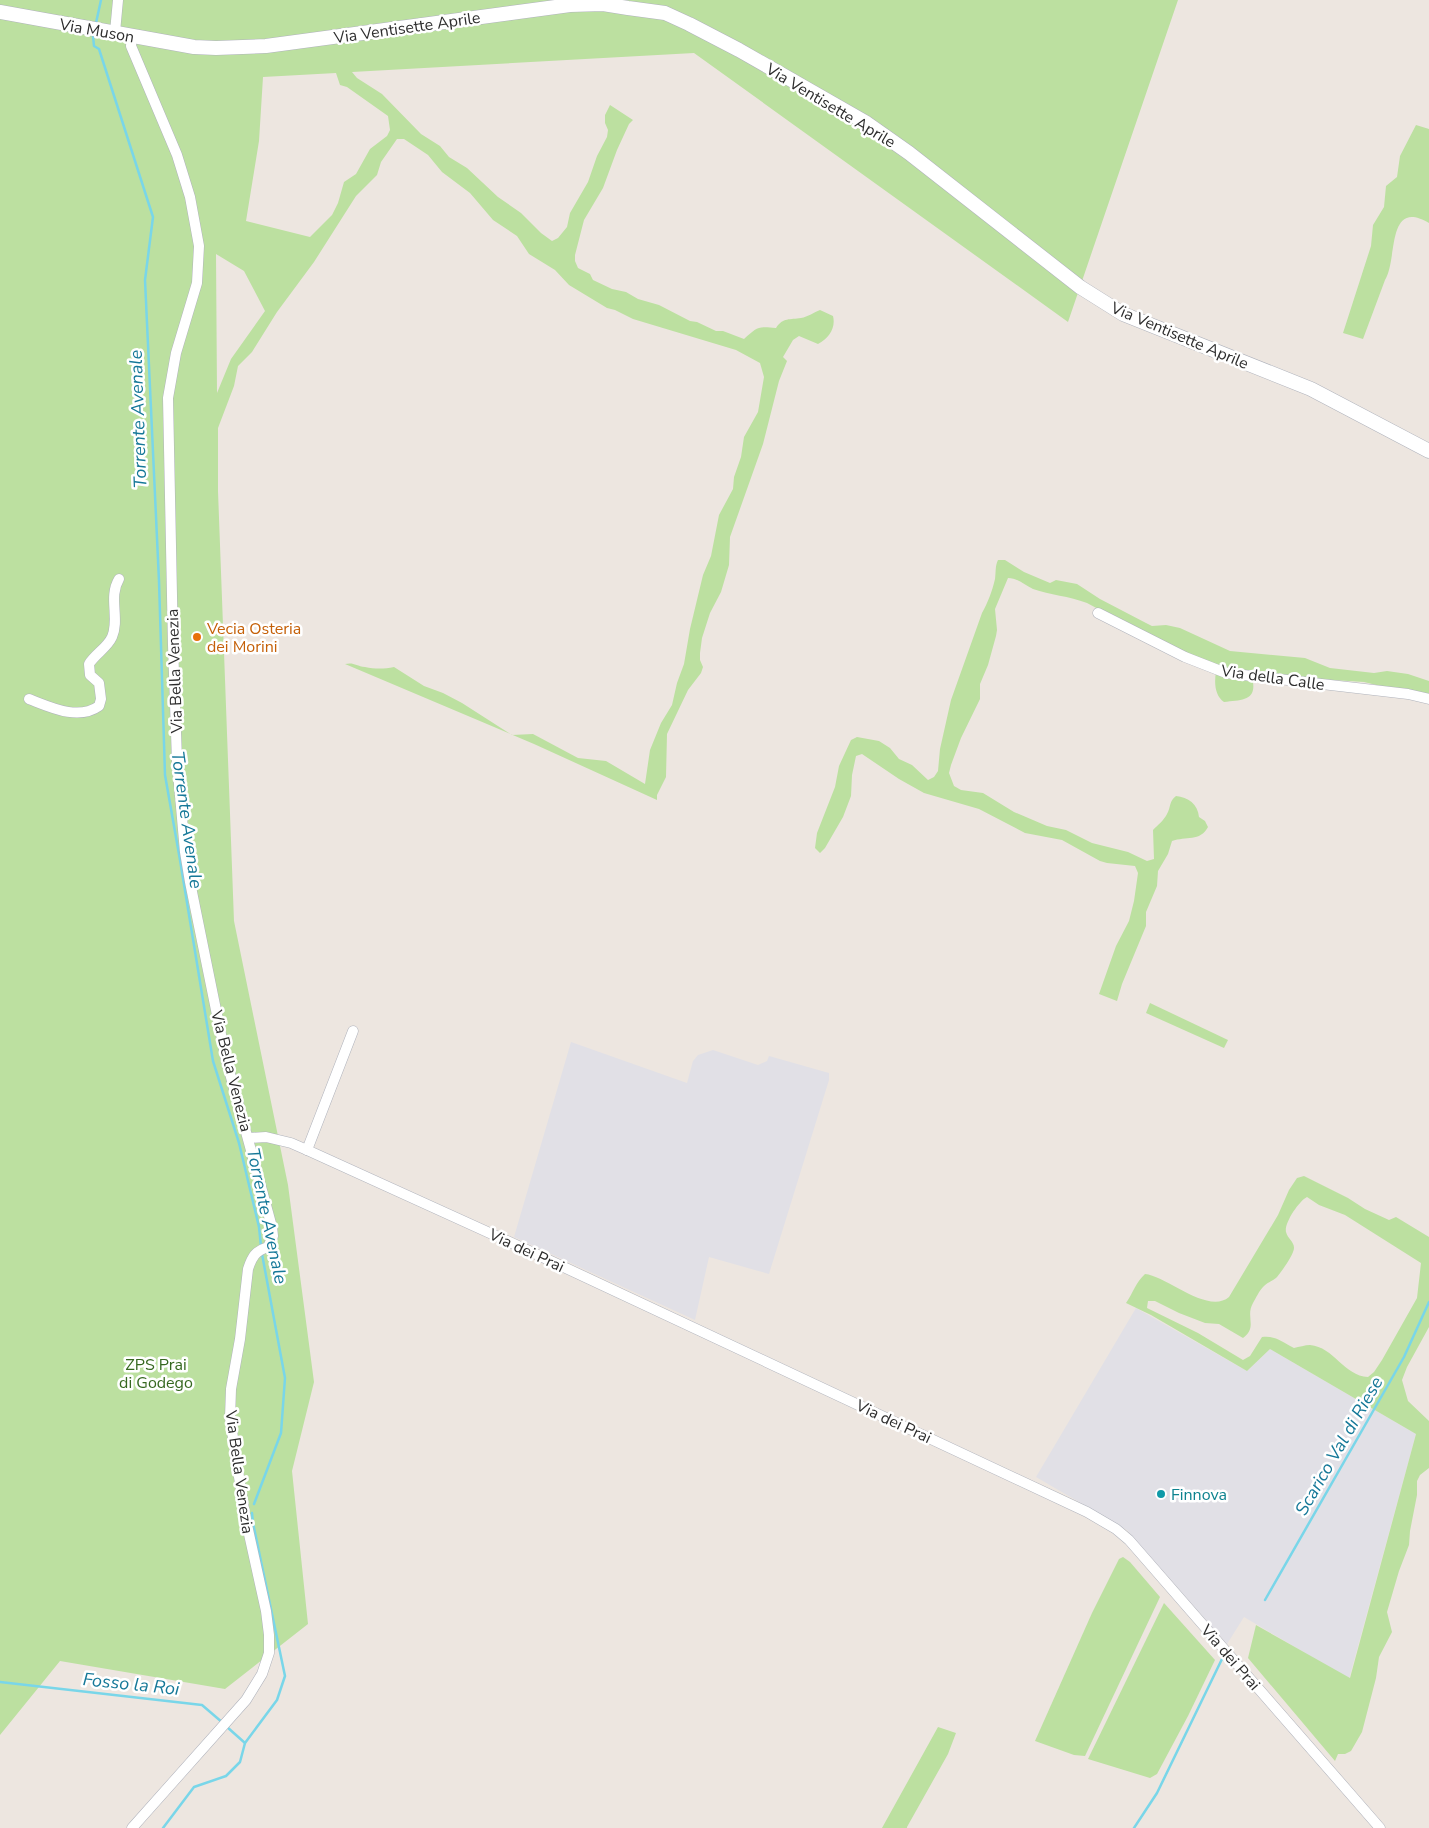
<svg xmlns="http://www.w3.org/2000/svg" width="1429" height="1828" font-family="'Nunito Sans',sans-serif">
	<rect width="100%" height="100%" fill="#ede6e0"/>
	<g fill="#e1e0e6">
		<path d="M571,1042L687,1083L693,1061L698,1055L713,1050L758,1065L767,1061L769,1056L829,1073V1080L769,1274L709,1257L695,1320L514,1237Z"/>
		<path d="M1136,1308L1247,1371L1270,1349L1416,1434L1349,1679L1244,1617L1227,1644L1127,1530L1036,1477Z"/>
	</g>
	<g fill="#bce0a0" fill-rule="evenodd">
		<path d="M0,0H1178L1068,322L694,53L352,72L357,78L382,94L421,134L440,146L449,157L467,168L498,197L521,213L541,233L552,241L558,238L567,227L570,213L588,182L597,156L607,137L608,130L605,123V115L610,105L633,120L629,124L617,150L603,188L584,220L575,255V261L578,268L590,274L593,280L612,289L626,292L638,299L659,305L690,321L697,322L716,331H723L744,339C757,327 758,326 776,328C783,317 790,320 801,318C808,317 814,312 820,310L833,316C836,328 829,338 818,344L799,336L793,340L783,357L787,361L779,381L763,444L730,537L729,565L721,592L710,613L702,638L700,653V660L703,667L701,673L688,690L667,734L666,777L657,795V800L534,744L345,664C354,662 356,666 365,667C375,669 384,669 394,667L424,686L443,693L462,703L512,735L533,734L578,758L606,761L645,784L650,750L661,723L672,705L677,683L684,664L690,629L703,575L711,556L719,515L733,489L734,477L741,457L744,437L758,412L764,377L760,363L736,350L633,319L615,310L607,308L569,285L555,270L529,254L517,236L493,220L470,193L442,172L428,155L404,139H397L381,162L377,175L356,196L314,262L277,312L252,352L238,366L234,386L218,428V491L234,921L288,1185L314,1382L292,1471L308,1624L225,1689L60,1661L0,1735ZM336,73L340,85L347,87L388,116L390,130L387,136L370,149L356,174L344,182L338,203L332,215L310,237L246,221L259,141L263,77ZM216,254L244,271L265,311L231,359L217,393Z"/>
		<path d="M1416,125L1429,129V223C1386,198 1398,259 1385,280L1363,339L1343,333L1371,246L1373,225L1384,207L1386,186L1397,177L1400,156Z"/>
		<path d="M998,560H1005L1024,572L1050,583L1056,580L1077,584L1100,599L1146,623L1152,626L1166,625L1180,628L1230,651L1305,658L1330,668L1374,673L1387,671L1408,674L1429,681V698L1364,682L1286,677L1264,671L1257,672L1252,677C1258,701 1243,700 1224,702C1215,696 1214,683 1216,672L1087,603C1069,596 1050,595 1033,589C1024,585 1018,578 1008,578L995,609L997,630L996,636L988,665L980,684V699L961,738L951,765L949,773L954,786L961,790L983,793L1014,812L1047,826L1066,830L1092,843L1128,852L1147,861L1154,859L1153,830C1158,825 1164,820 1167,814C1171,807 1169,801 1176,796C1188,797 1198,804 1199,817L1205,821L1208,827C1200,842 1186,836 1172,841L1168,854L1158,871L1157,886L1146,912V926L1122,984L1117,1001L1099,994L1116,946L1129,921L1134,901L1138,873L1135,866L1107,863L1100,861L1062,840L1025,833L979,809L924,793L899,779L862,754L856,756L852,775L851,796L843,817L825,848L820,853L815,848L817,833L835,787L839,766L851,740L857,737L879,741L890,748L899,759L912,765L928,780L934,777L938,771L940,749L951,700L982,613C988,602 992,592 995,579C996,572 995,566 998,560Z"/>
		<path d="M1150,1003L1228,1040L1224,1048L1146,1013Z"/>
		<path d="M1304,1176L1348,1198L1365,1209L1389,1220L1396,1217L1429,1237V1327L1407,1367L1402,1380L1408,1401L1429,1421V1468L1420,1475L1417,1481V1495L1410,1531L1409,1545L1399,1571L1387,1612L1392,1632L1379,1657L1376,1678L1362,1732L1351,1751L1345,1754H1338L1335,1761L1248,1658L1256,1625L1350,1678L1416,1434L1270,1349L1247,1371L1151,1315L1126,1303C1133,1293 1136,1282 1145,1274C1167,1276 1208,1315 1229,1297L1278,1215L1289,1190L1297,1178ZM1307,1197L1319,1205L1345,1215L1421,1263L1417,1298L1382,1360L1374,1372L1368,1377C1344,1376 1334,1347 1310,1345C1305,1345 1299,1347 1294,1348C1282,1342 1275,1335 1262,1337L1250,1356L1243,1360L1198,1333L1147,1308L1148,1301H1155L1179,1313L1205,1323L1219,1324L1243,1338C1258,1327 1245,1317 1253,1303C1256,1298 1259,1291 1263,1287C1267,1283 1272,1281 1276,1278C1280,1274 1291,1258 1293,1252C1297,1243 1288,1240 1286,1232C1284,1223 1299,1201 1307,1197Z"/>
		<path d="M1123,1557L1130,1562L1160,1597L1085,1756L1074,1755L1035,1741L1092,1613L1119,1559Z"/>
		<path d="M1164,1603L1215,1660L1188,1716L1157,1774L1150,1778L1088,1759Z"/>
		<path d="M938,1727L956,1733L948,1754L907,1827V1828H882Z"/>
	</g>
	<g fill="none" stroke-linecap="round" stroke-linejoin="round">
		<g stroke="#79d6e9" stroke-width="2.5">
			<path d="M96,23L101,0"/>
			<path d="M93,36L94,46L99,49L153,217L145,280L159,581L165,775L180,860L213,1061L239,1143L259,1227L261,1246"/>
			<path d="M254,1504L281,1433L285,1378L262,1254"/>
			<path d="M1265,1600L1404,1357L1429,1302"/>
			<path d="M0,1682L202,1705L223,1723"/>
			<path d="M227,1727L245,1743"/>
			<path d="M163,1828L194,1787L226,1776L240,1762L245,1743L277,1700L285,1676L253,1523L252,1513"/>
			<path d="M1134,1828L1157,1793L1222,1659"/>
		</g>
		<g stroke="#b0b3bc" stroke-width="11">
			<g id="street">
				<path d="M115,32L118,0"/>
				<path d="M132,36L131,46L177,155L190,197L199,246L197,283L176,353L168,398L173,645L177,761L185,852L190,882L226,1059L272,1227L273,1236L268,1247C255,1251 252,1257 248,1269L240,1339L231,1389L230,1418L245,1516L266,1611L269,1635V1653L262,1674L246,1700L132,1828"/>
				<path d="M1098,613L1185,657L1226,673L1408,694L1429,699"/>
				<path d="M29,699C50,707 78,721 99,706L101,699L99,683L90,675L89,664C95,654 107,648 112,637C120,619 108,597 119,579"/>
				<path d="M249,1138L266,1137L291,1143L307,1150L538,1255L1087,1512L1116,1529L1129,1540L1380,1828"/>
				<path d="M307,1150L353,1031"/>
			</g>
		</g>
		<g stroke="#b0b3bc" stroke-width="15">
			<path id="secondary" d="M0,12L194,47L216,48L266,46L570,5L603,4L628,8L665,13L689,24L739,50L865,122L909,153L1080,287L1123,314L1311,389L1429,451"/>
		</g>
		<use href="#street" stroke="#fff" stroke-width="10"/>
		<use href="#secondary" stroke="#fff" stroke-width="14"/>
	</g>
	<circle fill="#e8710a" stroke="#fff" stroke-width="2" cx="197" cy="637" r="5"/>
	<circle fill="#0f9aa8" stroke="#fff" stroke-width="2" cx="1161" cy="1494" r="5"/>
	<g text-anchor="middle" stroke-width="5" stroke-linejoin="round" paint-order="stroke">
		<g font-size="16" fill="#2d2d2d" stroke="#fff">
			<text transform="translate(407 27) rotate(-8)" y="6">Via Ventisette Aprile</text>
			<text transform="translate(97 30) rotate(10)" y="6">Via Muson</text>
			<text transform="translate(831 105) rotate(31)" y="6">Via Ventisette Aprile</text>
			<text transform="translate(1180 335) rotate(23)" y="6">Via Ventisette Aprile</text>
			<text transform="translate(174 671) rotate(-92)" y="6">Via Bella Venezia</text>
			<text transform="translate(1273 677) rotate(8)" y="6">Via della Calle</text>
			<text transform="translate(232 1071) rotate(76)" y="6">Via Bella Venezia</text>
			<text transform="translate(527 1250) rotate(25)" y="6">Via dei Prai</text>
			<text transform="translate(894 1421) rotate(25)" y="6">Via dei Prai</text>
			<text transform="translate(240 1472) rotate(82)" y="6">Via Bella Venezia</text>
			<text transform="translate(1231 1657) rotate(49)" y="6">Via dei Prai</text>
		</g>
		<g font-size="16" fill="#c56008" stroke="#fff" text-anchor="start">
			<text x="207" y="634">Vecia Osteria<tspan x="207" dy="18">dei Morini</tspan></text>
		</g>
		<g font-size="16" fill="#35671f" stroke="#fff">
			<text x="156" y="1370">ZPS Prai<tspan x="156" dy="18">di Godego</tspan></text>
		</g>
		<g font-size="16" fill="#0d838f" stroke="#fff" text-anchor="start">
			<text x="1171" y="1500">Finnova</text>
		</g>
		<g font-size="18" font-style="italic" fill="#157898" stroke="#fff">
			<text transform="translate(138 419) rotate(-92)" y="6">Torrente Avenale</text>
			<text transform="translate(187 820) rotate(82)" y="6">Torrente Avenale</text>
			<text transform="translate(267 1216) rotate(78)" y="6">Torrente Avenale</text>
			<text transform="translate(1339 1446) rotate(-60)" y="6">Scarico Val di Riese</text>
			<text transform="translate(131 1684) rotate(6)" y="6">Fosso la Roi</text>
		</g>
	</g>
</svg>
